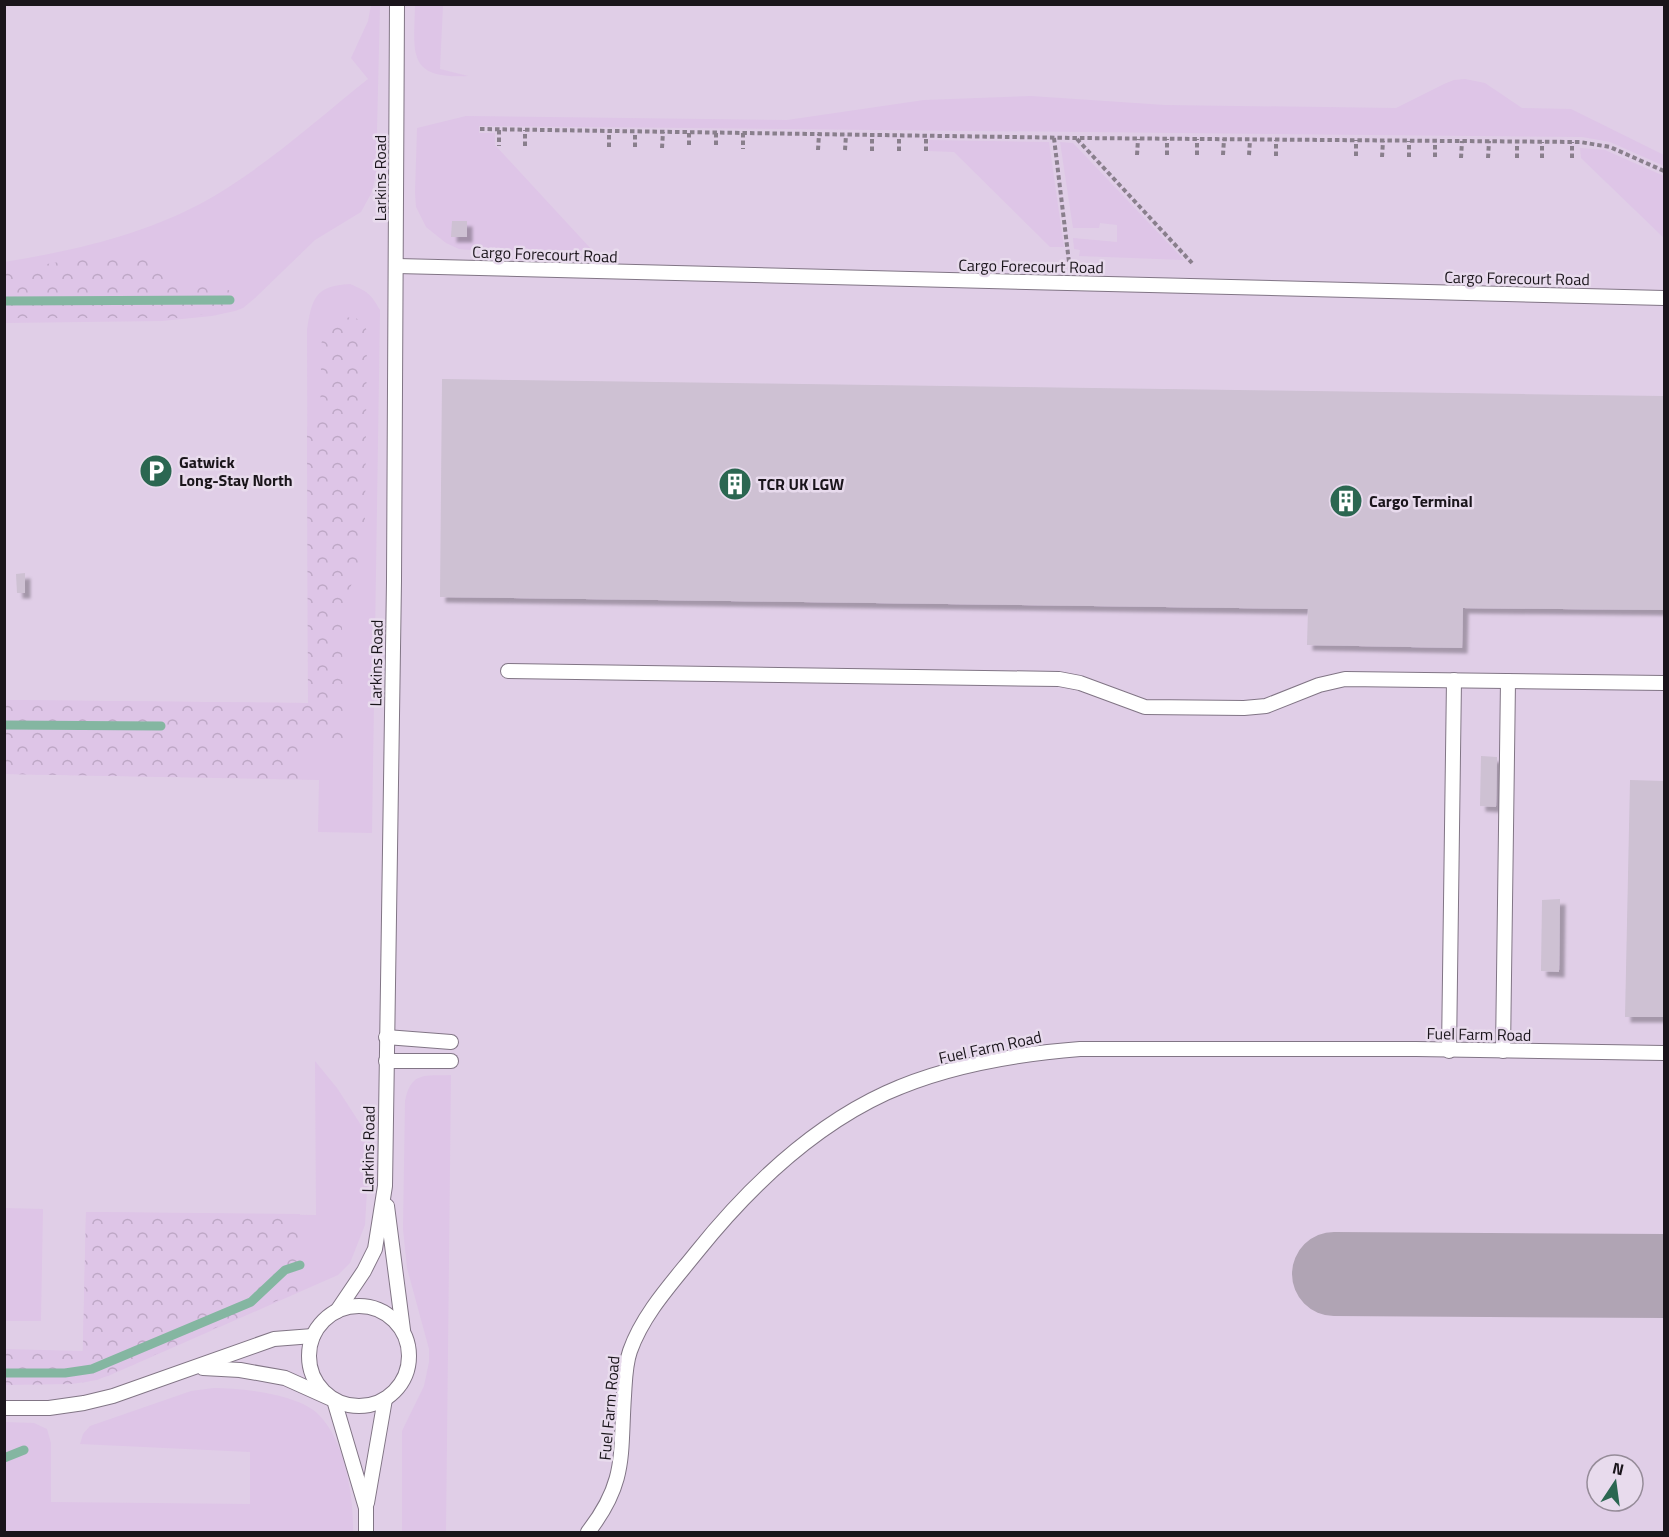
<svg xmlns="http://www.w3.org/2000/svg" width="1669" height="1537" font-family="'Titillium Web',sans-serif">
	<defs>
		<pattern id="forest-crowns" width="20" height="18" patternUnits="userSpaceOnUse" patternTransform="scale(1.5)"><rect width="20" height="18" fill="#dec5e7"/><path d="M2 6a3 3 0 1 1 6 0M12 15a3 3 0 1 1 6 0" fill="none" stroke="#bea8c6"/></pattern>
		<filter id="shadow"><feDropShadow dx="5.5" dy="5.5" stdDeviation="1.5" flood-color="#0004"/></filter>
	</defs>
	<rect width="100%" height="100%" fill="#e8dbed"/>
	<path fill="#e0cee7" fill-rule="evenodd" d="M5,5H1664V1532H5ZM1597,1465H1633V1501H1597Z"/>
	<g fill="#dec5e7">
		<path d="M371,5H380L376,172L372,192L361,212L315,240L254,299L243,308L235,311L212,316L162,321L5,323L4,262C72,251 139,236 200,204C261,171 314,122 368,79L351,58L368,21Z"/>
		<path d="M415,5H443L440,69L468,76C407,79 414,54 415,5Z"/>
		<path d="M1465,79L1485,83L1522,108L1571,109L1664,155V166L1610,142L1582,137L479,126V133H495V145L592,250H471L459,249L446,243L426,227L416,207L415,193L417,128L466,116L787,120L924,100L1031,96L1165,105L1396,108L1444,84L1454,80Z"/>
		<path d="M929,140L1049,142L1064,247H1050L954,152L929,151Z"/>
		<path d="M1060,142L1073,143L1184,260L1079,256L1080,250L1074,249L1073,238L1117,242V225L1100,223L1099,228H1073Z"/>
		<path d="M1580,148L1605,150L1664,176V238L1581,158Z"/>
		<path d="M350,284C367,291 371,294 380,310L372,833L318,832L319,780L5,774V700L308,703L307,330C312,298 315,286 350,284Z"/>
		<path d="M315,1061L337,1088L370,1139L365,1225L350,1263L338,1275L108,1376L82,1383L86,1212L316,1215Z"/>
		<path d="M451,1075L446,1532H402V1431L424,1386L429,1362V1349L407,1268L403,1229L405,1101C411,1071 425,1076 451,1075Z"/>
		<path d="M5,1208L43,1209L41,1321H5Z"/>
		<path d="M214,1388C241,1388 299,1394 319,1415C345,1441 354,1497 353,1532H5V1422L34,1423L47,1429L51,1443V1502L250,1504V1452L80,1444L83,1434L90,1426L191,1391Z"/>
	</g>
	<g fill="url(#forest-crowns)">
		<path d="M119,252C153,252 157,271 184,281C200,286 226,282 237,297L238,308L179,318H5V271Z"/>
		<path d="M353,317L364,322L367,332L365,519L359,559L342,616L343,742L300,741L299,779L5,774V700L308,703L307,428C313,416 320,405 321,393C324,364 308,320 353,317Z"/>
		<path d="M86,1212L300,1214L299,1291L97,1380L72,1384L5,1385V1349L83,1351Z"/>
	</g>
	<g fill="none" stroke-linecap="round" stroke-linejoin="round">
		<g stroke="#84b6a1" stroke-width="9">
			<path d="M4,301L230,300"/>
			<path d="M4,725L161,726"/>
			<path d="M4,1373H65L92,1369L251,1302L285,1270L300,1265"/>
			<path d="M4,1458L24,1450"/>
		</g>
		<path stroke="#b0a4b4" stroke-width="84" d="M1334,1274L1664,1276"/>
	</g>
	<g fill="#cec1d3" filter="url(#shadow)">
		<path d="M452,221H467V237H451Z"/>
		<path d="M442,379L1664,396V610L1463,608L1462,648L1307,645L1308,609L440,597Z"/>
		<path d="M25,573V593H17L16,574Z"/>
		<path d="M1481,756L1497,757L1496,807L1480,806Z"/>
		<path d="M1630,780L1664,781V1017H1625Z"/>
		<path d="M1560,899L1559,972L1541,971L1542,900Z"/>
	</g>
	<g fill="none" stroke-linecap="round" stroke-linejoin="round">
		<g stroke="#817585" stroke-width="16">
			<g id="lane">
				<path d="M397,266L1664,298"/>
				<path d="M508,671L1059,679L1080,683L1145,707L1244,708L1266,706L1319,685L1345,679L1664,683"/>
				<path d="M386,1037L451,1042"/>
				<path d="M1449,1051L1454,680"/>
				<path d="M1503,1051L1508,681"/>
				<path d="M386,1061H451"/>
				<path d="M387,1206L403,1330"/>
				<circle cx="359" cy="1356" r="50"/>
				<path d="M337,1311L364,1271L375,1249L385,1186L394,581L397,4"/>
				<path d="M203,1368L240,1370L285,1378L334,1400L366,1508V1532"/>
				<path d="M4,1408H49L84,1403L113,1396L274,1339L313,1336"/>
				<path d="M367,1503L385,1399"/>
				<path d="M588,1532C627,1482 620,1455 624,1396C625,1381 625,1365 630,1351C643,1314 672,1283 696,1253C748,1188 810,1128 886,1093C945,1066 1016,1054 1080,1049H1416L1664,1053"/>
			</g>
		</g>
		<g stroke="#897f8c" stroke-width="4" stroke-dasharray="4.5 3" stroke-linecap="butt">
			<path d="M480,129L1077,138L1580,142L1610,147L1664,171"/>
			<path d="M499,130V146"/>
			<path d="M689,133V148"/>
			<path d="M716,133V148"/>
			<path d="M743,133V149"/>
			<path d="M1054,138L1069,262"/>
			<path d="M1077,139L1192,263"/>
			<path d="M525,146V130"/>
			<path d="M609,147V132"/>
			<path d="M635,147V132"/>
			<path d="M662,148L663,132"/>
			<path d="M818,150L819,134"/>
			<path d="M845,150L846,135"/>
			<path d="M872,151V135"/>
			<path d="M899,151V136"/>
			<path d="M926,151V136"/>
			<path d="M1137,155L1138,139"/>
			<path d="M1167,155V139"/>
			<path d="M1197,155V139"/>
			<path d="M1223,155L1224,139"/>
			<path d="M1249,155L1250,140"/>
			<path d="M1276,156V140"/>
			<path d="M1356,156V140"/>
			<path d="M1382,157L1383,141"/>
			<path d="M1409,157V141"/>
			<path d="M1435,157V141"/>
			<path d="M1461,158L1462,141"/>
			<path d="M1488,158L1489,141"/>
			<path d="M1517,158V141"/>
			<path d="M1542,158V142"/>
			<path d="M1572,158V142"/>
		</g>
		<use href="#lane" stroke="#fff" stroke-width="14"/>
	</g>
	<defs>
		<g id="parking-disc" transform="scale(1.725)"><circle r="9.5" fill="#2b6751" stroke="#e8dbed"/><path d="M-3.5-5.5H1a3.5 3.5 0 0 1 0 7H-1V5.5H-3.5ZM-1-3.4V-.6H.8a1.4 1.4 0 0 0 0-2.8Z" fill="#fff"/></g>
		<g id="building-disc" transform="scale(1.725)"><circle r="9.5" fill="#2b6751" stroke="#e8dbed"/><path d="M-4-6H4V6H1V3H-1V6H-4ZM-2.5-4.3h1.7v1.8h-1.7ZM.8-4.3h1.7v1.8H.8ZM-2.5-1h1.7V.8h-1.7ZM.8-1h1.7V.8H.8Z" fill="#fff"/></g>
	</defs>
	<g fill-rule="evenodd">
		<use href="#parking-disc" x="156" y="471"/>
		<use href="#building-disc" x="735" y="484"/>
		<use href="#building-disc" x="1346" y="501"/>
	</g>
	<g text-anchor="middle" stroke-width="5" stroke-linejoin="round" paint-order="stroke">
		<g font-size="16" fill="#1a151b" stroke="#e8dbed">
			<text transform="translate(380 178) rotate(-90)" y="6">Larkins Road</text>
			<text transform="translate(545 254) rotate(2)" y="6">Cargo Forecourt Road</text>
			<text transform="translate(1031 266) rotate(1)" y="6">Cargo Forecourt Road</text>
			<text transform="translate(1517 278) rotate(1)" y="6">Cargo Forecourt Road</text>
			<text transform="translate(376 663) rotate(-89)" y="6">Larkins Road</text>
			<text transform="translate(1479 1034) rotate(1)" y="6">Fuel Farm Road</text>
			<text transform="translate(990 1047) rotate(-12)" y="6">Fuel Farm Road</text>
			<text transform="translate(368 1149) rotate(-89)" y="6">Larkins Road</text>
			<text transform="translate(609 1408) rotate(-85)" y="6">Fuel Farm Road</text>
		</g>
		<g font-size="16" font-weight="bold" fill="#1a151b" stroke="#e8dbed" text-anchor="start">
			<text x="179" y="468">Gatwick<tspan x="179" dy="18">Long-Stay North</tspan></text>
			<text x="758" y="490">TCR UK LGW</text>
			<text x="1369" y="507">Cargo Terminal</text>
		</g>
	</g>
	<rect width="1669" height="1537" fill="none" stroke="#1a151b" stroke-width="12"/>
	<g transform="translate(1615 1483) rotate(13)"><circle r="28" fill="#e8dbed" stroke="#968c99" stroke-width="1.5"/>
	<path d="M0-4.5L10 22L0 15L-10 22Z" fill="#2b6751"/>
	<text y="-9" font-size="16" font-weight="bold" text-anchor="middle" fill="#1a151b">N</text>
	</g>
</svg>
